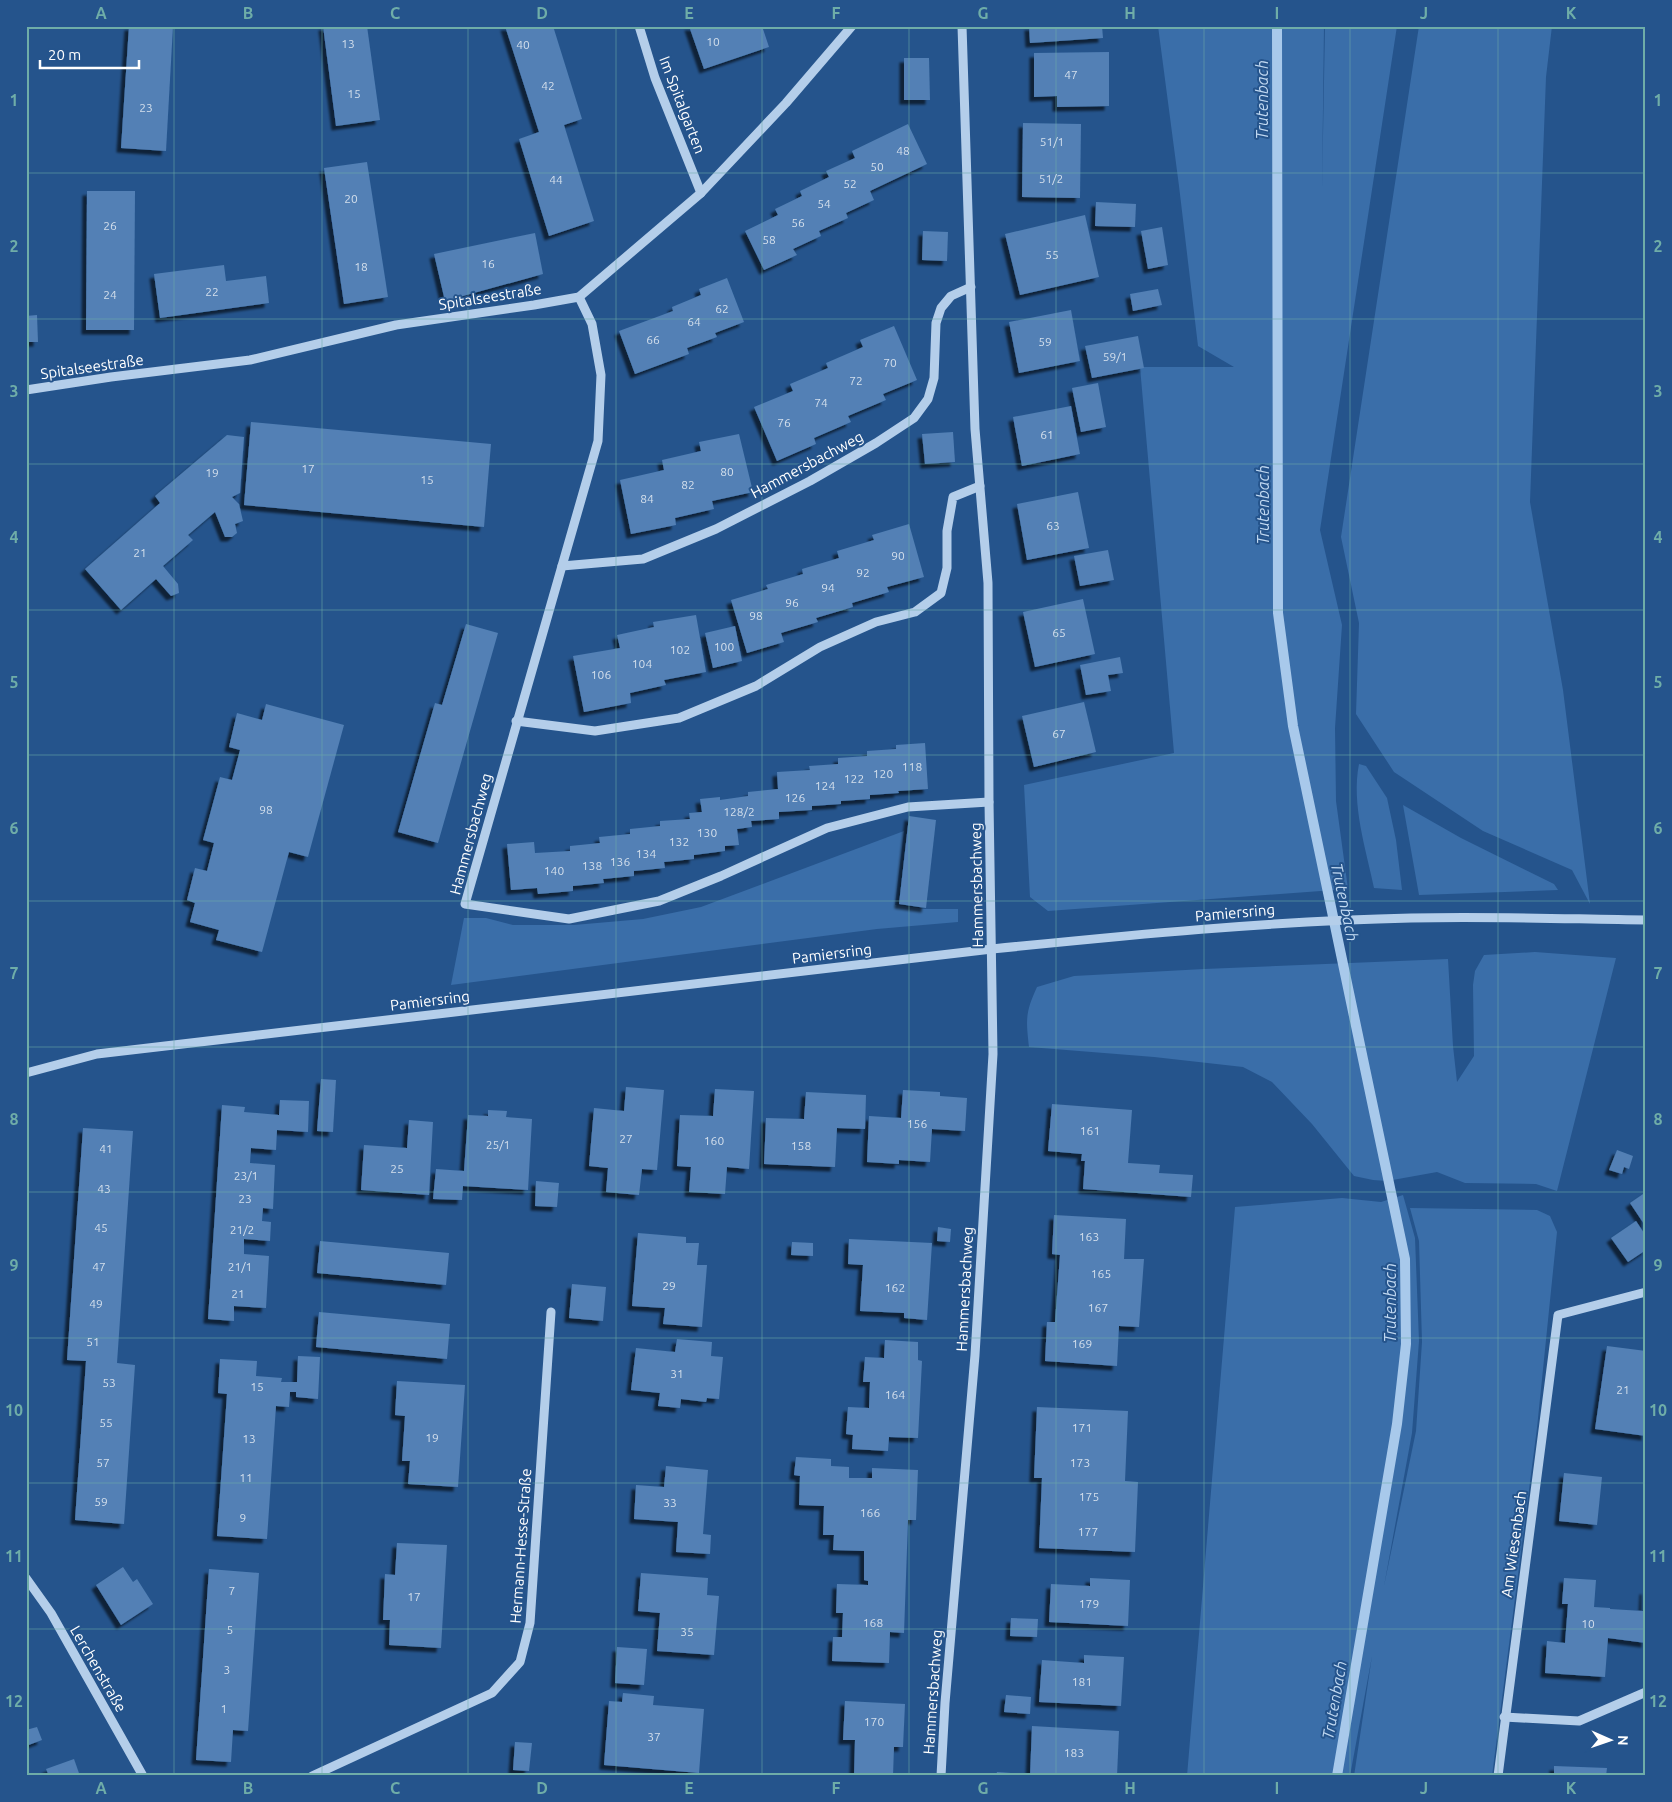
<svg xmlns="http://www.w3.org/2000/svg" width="1672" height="1802" font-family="Ubuntu,sans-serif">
	<defs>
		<filter id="shadow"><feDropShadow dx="-4.5" dy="4.5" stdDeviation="1" flood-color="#0009"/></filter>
	</defs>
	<rect width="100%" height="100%" fill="#25548c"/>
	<g fill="#3a6ea9">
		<path d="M1158,26H1324L1322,190L1325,26H1397L1320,530L1342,625L1335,728L1336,801L1348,889L1048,911L1030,897L1024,785L1174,753L1140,367H1234L1198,346L1179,186Z"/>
		<path d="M1419,26H1552L1546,77L1530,502L1563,690L1590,904L1572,870L1483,831L1394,772L1356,714L1359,623L1341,537Z"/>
		<path d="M1359,764L1366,766L1387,798L1396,840L1402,890L1374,888C1366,849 1351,804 1359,764Z"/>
		<path d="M1403,805L1461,838L1554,884L1558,890L1419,895Z"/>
		<path d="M904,831L895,905L925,909H958V922L877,929L451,985L464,918H486L513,925H574L643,919L701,907Z"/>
		<path d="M1535,952L1616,958L1557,1191L1536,1184L1465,1183L1437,1172L1387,1181L1373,1180L1354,1176L1312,1124L1272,1082L1243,1067L1154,1057L1029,1047C1026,1020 1025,1013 1037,987L1074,976L1204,969L1448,959L1453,1046L1457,1082L1474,1056L1473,985L1475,971L1484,955Z"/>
		<path d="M1403,1195L1415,1238L1419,1341L1412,1433L1384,1586L1416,1431L1422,1342L1419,1241L1410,1208L1537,1210L1550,1216L1557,1232L1537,1428L1492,1776H1354L1372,1656L1350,1776H1187L1235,1207L1342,1198L1381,1202Z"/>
	</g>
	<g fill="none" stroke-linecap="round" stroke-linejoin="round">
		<path stroke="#a8c9eb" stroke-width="10" d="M1277,26L1278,613L1293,726L1405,1259L1406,1344L1397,1424L1337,1776"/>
	</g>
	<g fill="#5280b5" filter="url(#shadow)">
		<path d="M129,26H173L166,151L121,148Z"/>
		<path d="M323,26H367L380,120L336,126Z"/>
		<path d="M505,26H553L582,119L564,125L594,221L549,236L519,139L539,132Z"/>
		<path d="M689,26H762L769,47L704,69Z"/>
		<path d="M1029,26H1102L1103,38L1030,43Z"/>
		<path d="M1109,52V106L1057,107V96L1034,97V53Z"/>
		<path d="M904,58H929L930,100H904Z"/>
		<path d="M1023,123L1081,124L1080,198L1022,197Z"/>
		<path d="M908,124L927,164L870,191L874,200L846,213L848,218L819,231L821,236L793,249L797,255L764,270L745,231L778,215L775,209L802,196L800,191L829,177L826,171L855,158L852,151Z"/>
		<path d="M367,162L388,297L344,304L324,168Z"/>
		<path d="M87,191H135L134,330H86Z"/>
		<path d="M1096,202L1136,204L1135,227L1095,226Z"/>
		<path d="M1085,215L1099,277L1020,295L1005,234Z"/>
		<path d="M1162,227L1168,265L1148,269L1141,231Z"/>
		<path d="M923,231L948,232L947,261L922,260Z"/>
		<path d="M535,233L543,274L445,301L434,254Z"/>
		<path d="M224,265L226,281L266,276L269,303L160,318L154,274Z"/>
		<path d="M727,278L744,322L715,333L717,337L687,348L689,354L635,374L619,331L673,311L672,307L701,295L699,289Z"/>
		<path d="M1158,289L1162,305L1133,311L1130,294Z"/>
		<path d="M1071,310L1080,361L1019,373L1009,322Z"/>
		<path d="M37,315L38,342H26V316Z"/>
		<path d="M894,326L917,380L883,394L886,400L848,416L851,422L814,438L816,444L777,461L754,407L793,391L790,384L828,368L826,363L863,347L860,340Z"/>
		<path d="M1138,336L1144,368L1092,378L1085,346Z"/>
		<path d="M1098,383L1106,427L1081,432L1072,388Z"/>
		<path d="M1071,406L1080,454L1022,466L1013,417Z"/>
		<path d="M251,422L491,444L484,527L244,505Z"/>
		<path d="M953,432L955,462L925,464L922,434Z"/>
		<path d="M739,434L753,492L712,501L714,509L675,518L676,525L631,534L620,480L664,470L662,460L701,451L699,442Z"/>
		<path d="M227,435L244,437L240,493L232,497L239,504L243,521L235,524L237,533L232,537H225L215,512L188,535L193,540L163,566L178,584L179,593L171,596L156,579L121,610L85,569L160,503L155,496Z"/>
		<path d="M1078,492L1089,548L1027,560L1017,504Z"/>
		<path d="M909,524L924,577L887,587L889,592L852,603L853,607L816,618L818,622L781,633L784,642L747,653L731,600L768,589L766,585L803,574L802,569L839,558L837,551L874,540L872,535Z"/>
		<path d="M1108,550L1114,580L1080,586L1074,556Z"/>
		<path d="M1083,599L1095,654L1035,667L1023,612Z"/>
		<path d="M696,615L706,672L664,680L666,685L630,693L631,703L584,712L573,656L620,648L617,635L654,627L653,622Z"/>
		<path d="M466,624L498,633L438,843L398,832L435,703L442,705Z"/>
		<path d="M735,626L742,661L713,668L705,633Z"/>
		<path d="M1120,657L1123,673L1108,675L1111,691L1086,695L1080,665Z"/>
		<path d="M1084,702L1096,752L1034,767L1022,716Z"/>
		<path d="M266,704L344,725L308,857L289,852L262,952L216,940L219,930L190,922L195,903L187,900L195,868L207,871L214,843L203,840L220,777L232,780L240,750L229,747L237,713L262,720Z"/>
		<path d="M925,743L928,789L898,791L899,793L870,795V799L841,801V804L812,806V810L779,812V819L751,821L752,827L737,829L739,845L725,846V851L694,855V859L664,862L665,868L634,871V876L603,879L604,883L573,886V891L538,894L537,888L511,890L507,844L534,842L535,853L570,851V846L600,843L599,837L630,834V829L660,826V821L690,819L689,813L702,812L700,799L720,797V800L748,796V792L778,789L777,772L810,770L809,766L838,764V758L867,756V751L896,749V745Z"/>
		<path d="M909,816L936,820L926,908L899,904Z"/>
		<path d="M321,1079L336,1080L333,1132L317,1131Z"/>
		<path d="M626,1087L664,1090L657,1170L642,1169L639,1195L606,1192L608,1168L589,1166L594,1108L624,1111Z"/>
		<path d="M715,1089L754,1091L749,1169L727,1167L725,1194L689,1192L691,1167L677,1166L680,1115L713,1116Z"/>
		<path d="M903,1090L940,1092V1096L967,1098L965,1131L932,1129L930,1162L899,1160V1164L867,1162L869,1116L901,1118Z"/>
		<path d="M806,1092L866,1095L865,1129L837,1128L835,1167L764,1164L766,1118L804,1119Z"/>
		<path d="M280,1100L309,1101L308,1132L277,1130L276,1150L251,1148L250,1163L275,1165L273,1209L263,1208L262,1221L271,1222L270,1241L244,1239V1254L269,1256L266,1308L234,1306V1321L208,1319L222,1105L245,1107L244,1112L279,1115Z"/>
		<path d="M1052,1104L1132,1110L1128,1163L1160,1165L1159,1173L1193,1175L1191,1197L1083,1189L1085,1161H1081L1082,1154L1048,1151Z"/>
		<path d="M488,1110L507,1111L506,1117L532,1119L528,1190L463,1186L462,1200L433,1199L436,1169L464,1171L468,1115L488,1116Z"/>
		<path d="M409,1120L433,1122L429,1195L361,1190L364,1145L407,1148Z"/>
		<path d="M83,1128L133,1131L117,1363L135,1365L124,1524L75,1520L86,1361L67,1360Z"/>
		<path d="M1617,1150L1633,1156L1629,1169L1624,1167L1622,1174L1609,1170Z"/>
		<path d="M536,1181L559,1183L557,1207L535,1206Z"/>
		<path d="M1646,1192V1227L1630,1203Z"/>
		<path d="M1054,1215L1126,1219L1124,1259H1144L1139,1327L1119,1326L1117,1366L1045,1361L1047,1322H1055L1060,1255L1052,1254Z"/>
		<path d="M1636,1221L1646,1236V1250L1628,1262L1611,1238Z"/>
		<path d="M938,1227L951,1229L950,1242L937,1241Z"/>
		<path d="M638,1233L686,1237V1243H699L697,1265H707L702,1327L663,1324L665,1308L632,1306Z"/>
		<path d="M849,1239L932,1243L927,1320L904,1318V1313L860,1311L863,1265L848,1264Z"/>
		<path d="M320,1241L449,1253L446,1285L317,1273Z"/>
		<path d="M792,1242L813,1243V1256L791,1255Z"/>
		<path d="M572,1284L606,1287L603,1321L569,1318Z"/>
		<path d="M319,1312L450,1324L447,1359L316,1347Z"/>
		<path d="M677,1339L712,1342L711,1356L723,1357L719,1399L707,1398L706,1402L681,1399L680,1408L658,1406L660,1393L631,1390L636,1348L675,1352Z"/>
		<path d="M885,1340L918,1342V1360L922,1361L918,1438L889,1437L888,1451L852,1449L853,1435L846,1434L848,1407L869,1408L870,1382H863L865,1357L884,1358Z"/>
		<path d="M1607,1346L1646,1351V1436L1595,1429Z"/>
		<path d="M298,1356L320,1357L318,1399L296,1397V1392H290L289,1407L276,1406L267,1539L217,1536L227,1394L218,1393L220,1359L257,1361L256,1376L282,1378L281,1382H297Z"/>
		<path d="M397,1381L465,1385L458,1487L408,1484L410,1461H402L405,1416L395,1415Z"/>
		<path d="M1037,1407L1128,1411L1125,1481L1138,1482L1135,1552L1039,1548L1042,1478H1034Z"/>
		<path d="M796,1457L831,1459V1466L849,1467V1478H872V1468L918,1470L916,1520H908L904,1633L890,1632L889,1663L832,1661L833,1637H842L843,1613H836L837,1584L868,1585V1581L864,1580V1551L833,1550L834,1535H823L824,1506L799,1505L800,1476L794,1475Z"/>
		<path d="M666,1466L708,1470L703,1534L711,1535L710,1554L676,1552L678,1522L634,1519L636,1485L664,1487Z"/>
		<path d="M1564,1473L1602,1477L1597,1525L1559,1521Z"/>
		<path d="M397,1543L447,1545L441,1648L389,1645L390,1620H383L385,1574L395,1575Z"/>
		<path d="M123,1567L133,1582L137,1579L153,1604L121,1625L96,1585Z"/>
		<path d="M209,1569L259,1573L248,1731L233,1730L231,1762L196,1760Z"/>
		<path d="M641,1573L708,1578L707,1595L719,1596L714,1655L657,1651L660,1613L638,1611Z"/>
		<path d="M1090,1578L1130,1580L1128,1626L1049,1622L1051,1584L1090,1586Z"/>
		<path d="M1564,1578L1596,1580L1594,1607L1610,1608V1609L1643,1611L1644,1590H1646V1643L1608,1638L1605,1677L1545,1673L1547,1641L1565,1643L1568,1604H1562Z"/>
		<path d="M1011,1618L1038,1619L1037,1637L1010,1636Z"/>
		<path d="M617,1647L647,1649L644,1685L615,1683Z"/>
		<path d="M1084,1655L1124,1657L1121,1706L1039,1702L1042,1660L1084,1663Z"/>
		<path d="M623,1693L654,1696L653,1705L704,1709L699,1773L604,1765L609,1701L622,1702Z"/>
		<path d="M1006,1695L1031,1697L1030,1714L1004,1712Z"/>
		<path d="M845,1701L905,1704L903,1747H894L893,1776H854L855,1740H843Z"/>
		<path d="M1032,1726L1119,1731L1117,1776H1030Z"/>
		<path d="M37,1727L42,1740L26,1746V1730Z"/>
		<path d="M515,1742L532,1743L529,1771L513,1770Z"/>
		<path d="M74,1759L80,1776H49L46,1769Z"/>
		<path d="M1554,1766L1607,1768L1606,1776H1554Z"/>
		<path d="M997,1772L1025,1774V1776H996Z"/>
	</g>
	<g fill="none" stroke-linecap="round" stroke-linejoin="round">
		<g stroke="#b4ceea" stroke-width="9">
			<path d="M639,26L655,78L701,193"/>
			<path d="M971,287L951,296L941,308L936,323L934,378L928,399L914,418L876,443L810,481L716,529L643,559L562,566L465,904L569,919L659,901L721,876L827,828L908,807L989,802"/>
			<path d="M26,390L111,377L250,360L396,325L534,305L579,297L701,193L786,103L852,26"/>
			<path d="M562,566L598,441L601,375L592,324L579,297"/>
			<path d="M516,721L595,731L679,718L756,686L820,647L876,622L915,612L941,593L947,568V531L953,497L980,486"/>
			<path d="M26,1073L97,1054L992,949C1131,935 1271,921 1411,918C1489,916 1568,919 1646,920"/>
			<path d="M26,1578L51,1613L143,1776"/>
			<path d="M1504,1717L1579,1721L1646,1692"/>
			<path d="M312,1776L492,1693L520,1662L530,1623L551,1312"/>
			<path d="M941,1776L945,1703L975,1355L993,1054L989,802L988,583L975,429L962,26"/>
			<path d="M1498,1776L1558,1315L1646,1292"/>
		</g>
	</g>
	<path fill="none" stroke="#6fada8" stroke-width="1" stroke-opacity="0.55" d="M174,26V1776M322,26V1776M468,26V1776M616,26V1776M762,26V1776M909,26V1776M1056,26V1776M1204,26V1776M1350,26V1776M1498,26V1776M26,173H1646M26,319H1646M26,464H1646M26,610H1646M26,755H1646M26,901H1646M26,1047H1646M26,1192H1646M26,1338H1646M26,1483H1646M26,1629H1646"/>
	<g text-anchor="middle" stroke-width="4" stroke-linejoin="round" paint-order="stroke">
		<g font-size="12" fill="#d4dfec">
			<text x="713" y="46">10</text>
			<text x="348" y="48">13</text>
			<text x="523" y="49">40</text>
			<text x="1071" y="79">47</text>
			<text x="548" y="90">42</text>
			<text x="354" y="98">15</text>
			<text x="146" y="112">23</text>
			<text x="1052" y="146">51/1</text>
			<text x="903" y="155">48</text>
			<text x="877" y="171">50</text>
			<text x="1051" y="183">51/2</text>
			<text x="556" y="184">44</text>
			<text x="850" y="188">52</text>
			<text x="351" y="203">20</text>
			<text x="824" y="208">54</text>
			<text x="798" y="227">56</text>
			<text x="110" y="230">26</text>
			<text x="769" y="244">58</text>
			<text x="1052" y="259">55</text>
			<text x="488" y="268">16</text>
			<text x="361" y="271">18</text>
			<text x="212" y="296">22</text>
			<text x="110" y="299">24</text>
			<text x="722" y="313">62</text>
			<text x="694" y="326">64</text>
			<text x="653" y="344">66</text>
			<text x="1045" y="346">59</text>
			<text x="1115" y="361">59/1</text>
			<text x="890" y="367">70</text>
			<text x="856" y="385">72</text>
			<text x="821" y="407">74</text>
			<text x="784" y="427">76</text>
			<text x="1047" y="439">61</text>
			<text x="308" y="473">17</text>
			<text x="727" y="476">80</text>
			<text x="212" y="477">19</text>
			<text x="427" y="484">15</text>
			<text x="688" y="489">82</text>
			<text x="647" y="503">84</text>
			<text x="1053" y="530">63</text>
			<text x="140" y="557">21</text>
			<text x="898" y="560">90</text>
			<text x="863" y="577">92</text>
			<text x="828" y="592">94</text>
			<text x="792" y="607">96</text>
			<text x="756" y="620">98</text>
			<text x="1059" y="637">65</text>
			<text x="724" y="651">100</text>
			<text x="680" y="654">102</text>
			<text x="642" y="668">104</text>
			<text x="601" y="679">106</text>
			<text x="1059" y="738">67</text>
			<text x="912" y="771">118</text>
			<text x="883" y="778">120</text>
			<text x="854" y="783">122</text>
			<text x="825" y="790">124</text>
			<text x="795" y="802">126</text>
			<text x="266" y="814">98</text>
			<text x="739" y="816">128/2</text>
			<text x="707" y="837">130</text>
			<text x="679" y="846">132</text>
			<text x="646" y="858">134</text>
			<text x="620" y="866">136</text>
			<text x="592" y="870">138</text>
			<text x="554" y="875">140</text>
			<text x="917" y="1128">156</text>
			<text x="1090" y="1135">161</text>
			<text x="626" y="1143">27</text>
			<text x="714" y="1145">160</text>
			<text x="498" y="1149">25/1</text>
			<text x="801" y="1150">158</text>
			<text x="106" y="1153">41</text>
			<text x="397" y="1173">25</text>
			<text x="246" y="1180">23/1</text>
			<text x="104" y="1193">43</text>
			<text x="245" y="1203">23</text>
			<text x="101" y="1232">45</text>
			<text x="242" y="1234">21/2</text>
			<text x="1089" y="1241">163</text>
			<text x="99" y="1271">47</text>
			<text x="240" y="1271">21/1</text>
			<text x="1101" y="1278">165</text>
			<text x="669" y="1290">29</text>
			<text x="895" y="1292">162</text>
			<text x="238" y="1298">21</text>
			<text x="96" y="1308">49</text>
			<text x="1098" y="1312">167</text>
			<text x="93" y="1346">51</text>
			<text x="1082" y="1348">169</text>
			<text x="677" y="1378">31</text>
			<text x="109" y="1387">53</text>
			<text x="257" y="1391">15</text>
			<text x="1623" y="1394">21</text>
			<text x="895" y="1399">164</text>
			<text x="106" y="1427">55</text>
			<text x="1082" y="1432">171</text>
			<text x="432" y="1442">19</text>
			<text x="249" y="1443">13</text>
			<text x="103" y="1467">57</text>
			<text x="1080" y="1467">173</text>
			<text x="246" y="1482">11</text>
			<text x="1089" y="1501">175</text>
			<text x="101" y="1506">59</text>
			<text x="670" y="1507">33</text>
			<text x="870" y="1517">166</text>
			<text x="243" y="1522">9</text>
			<text x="1088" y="1536">177</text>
			<text x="232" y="1595">7</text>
			<text x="414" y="1601">17</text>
			<text x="1089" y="1608">179</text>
			<text x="873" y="1627">168</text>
			<text x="1588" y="1628">10</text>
			<text x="230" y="1634">5</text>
			<text x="687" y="1636">35</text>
			<text x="227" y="1674">3</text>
			<text x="1082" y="1686">181</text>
			<text x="224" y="1713">1</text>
			<text x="874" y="1726">170</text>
			<text x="654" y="1741">37</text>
			<text x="1074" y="1757">183</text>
		</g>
		<g font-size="15" fill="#fff" stroke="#25548c">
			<text transform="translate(682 105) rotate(69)" y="5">Im Spitalgarten</text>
			<text transform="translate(490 297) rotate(-9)" y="5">Spitalseestraße</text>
			<text transform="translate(92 367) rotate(-8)" y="5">Spitalseestraße</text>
			<text transform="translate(807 465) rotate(-28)" y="5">Hammersbachweg</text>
			<text transform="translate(471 834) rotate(-75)" y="5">Hammersbachweg</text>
			<text transform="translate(977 885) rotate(-91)" y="5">Hammersbachweg</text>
			<text transform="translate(1235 913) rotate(-5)" y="5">Pamiersring</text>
			<text transform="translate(832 954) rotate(-7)" y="5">Pamiersring</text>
			<text transform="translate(430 1001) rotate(-7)" y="5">Pamiersring</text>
			<text transform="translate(965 1289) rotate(-87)" y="5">Hammersbachweg</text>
			<text transform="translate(1514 1544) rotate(-82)" y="5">Am Wiesenbach</text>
			<text transform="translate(521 1546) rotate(-86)" y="5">Hermann-Hesse-Straße</text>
			<text transform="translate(98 1669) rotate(60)" y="5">Lerchenstraße</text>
			<text transform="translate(933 1692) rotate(-86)" y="5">Hammersbachweg</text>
		</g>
		<g font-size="16" font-style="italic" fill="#c0d8f1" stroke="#25548c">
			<text transform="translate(1262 100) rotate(-90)" y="6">Trutenbach</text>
			<text transform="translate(1263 505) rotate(-90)" y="6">Trutenbach</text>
			<text transform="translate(1345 902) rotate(78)" y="6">Trutenbach</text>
			<text transform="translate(1390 1303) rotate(-90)" y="6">Trutenbach</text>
			<text transform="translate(1334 1700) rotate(-80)" y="6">Trutenbach</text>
		</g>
	</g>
	<rect width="1672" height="1802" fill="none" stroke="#25548c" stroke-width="55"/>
	<g transform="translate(1610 1740) rotate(92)" stroke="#25548c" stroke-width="4" paint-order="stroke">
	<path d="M0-4L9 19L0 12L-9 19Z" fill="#ffffff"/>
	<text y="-8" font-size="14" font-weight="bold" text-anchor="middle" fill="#ffffff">N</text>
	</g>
	<path d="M40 60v8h99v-8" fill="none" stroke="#ffffff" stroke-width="2.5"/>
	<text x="48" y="60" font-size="15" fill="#ffffff" stroke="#25548c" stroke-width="4" paint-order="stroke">20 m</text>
	<rect x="28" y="28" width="1616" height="1746" fill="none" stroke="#6fada8" stroke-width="2"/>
	<g font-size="16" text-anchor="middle" font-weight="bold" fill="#6fada8">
		<text x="101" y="19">A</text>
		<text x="248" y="19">B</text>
		<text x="395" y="19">C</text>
		<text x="542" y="19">D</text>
		<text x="689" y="19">E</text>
		<text x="836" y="19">F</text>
		<text x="983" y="19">G</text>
		<text x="1130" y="19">H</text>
		<text x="1277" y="19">I</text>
		<text x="1424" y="19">J</text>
		<text x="1571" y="19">K</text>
		<text x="14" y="106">1</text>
		<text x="1658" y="106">1</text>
		<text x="14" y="252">2</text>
		<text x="1658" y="252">2</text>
		<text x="14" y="397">3</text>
		<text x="1658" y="397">3</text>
		<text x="14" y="543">4</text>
		<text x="1658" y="543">4</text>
		<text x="14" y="688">5</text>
		<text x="1658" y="688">5</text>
		<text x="14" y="834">6</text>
		<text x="1658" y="834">6</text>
		<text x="14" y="979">7</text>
		<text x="1658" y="979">7</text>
		<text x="14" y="1125">8</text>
		<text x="1658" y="1125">8</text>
		<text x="14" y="1271">9</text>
		<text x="1658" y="1271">9</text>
		<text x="14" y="1416">10</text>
		<text x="1658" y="1416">10</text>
		<text x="14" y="1562">11</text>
		<text x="1658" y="1562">11</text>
		<text x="14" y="1707">12</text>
		<text x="1658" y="1707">12</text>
		<text x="101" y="1794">A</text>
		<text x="248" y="1794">B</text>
		<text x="395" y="1794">C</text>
		<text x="542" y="1794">D</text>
		<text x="689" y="1794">E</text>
		<text x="836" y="1794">F</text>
		<text x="983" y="1794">G</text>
		<text x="1130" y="1794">H</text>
		<text x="1277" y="1794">I</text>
		<text x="1424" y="1794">J</text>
		<text x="1571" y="1794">K</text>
	</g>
</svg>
